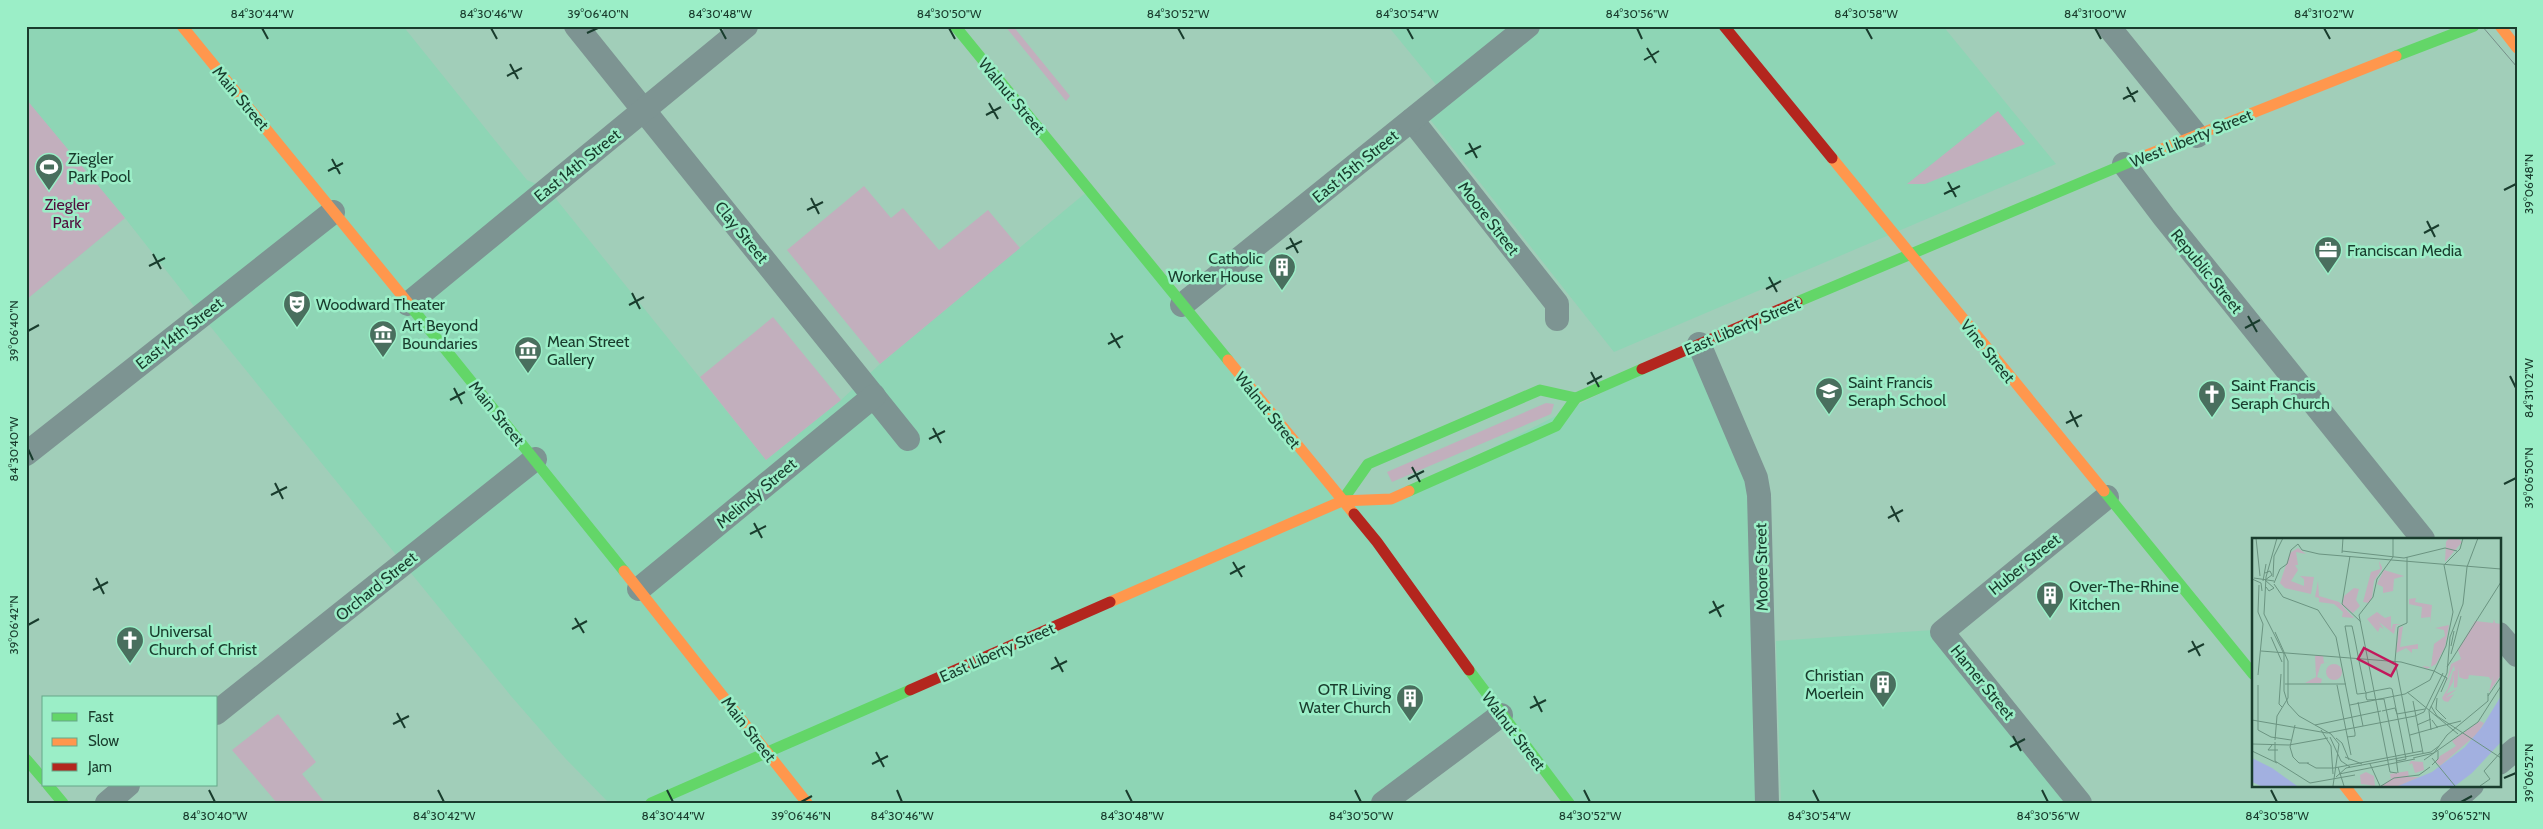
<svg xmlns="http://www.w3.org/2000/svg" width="2543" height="829" font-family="Cabin,sans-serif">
	<rect width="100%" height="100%" fill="#a1ceb9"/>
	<g fill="#8ed5b5">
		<path d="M26,26H403L527,180L548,189L766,460L841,400L880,364L1089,190L1342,501L1391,499L1699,344L1756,478L1767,803H1569L1501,715L1383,803H609L565,758L511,696L201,315L125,218L26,99Z"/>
		<path d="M1388,26H1943L2056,164L1614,352L1417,103L1438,87Z"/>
		<path d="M1933,630L2074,803H1781L1776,641Z"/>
	</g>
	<g fill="#c2afbd">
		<path d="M1005,26H1013L1070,96L1066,101Z"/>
		<path d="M26,99L125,218L26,300Z"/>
		<path d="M1998,111L2025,144L1925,184H1907Z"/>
		<path d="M864,186L891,218L903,208L939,250L988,210L1020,248L880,364L787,250Z"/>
		<path d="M773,317L841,400L766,460L700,377Z"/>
		<path d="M1546,403L1554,404L1551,414L1392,482L1387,472Z"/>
		<path d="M278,714L316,762L302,774L325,803H277L232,750Z"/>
	</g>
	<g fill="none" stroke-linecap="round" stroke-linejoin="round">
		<g stroke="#7d9492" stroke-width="24">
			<path d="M576,26L908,439"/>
			<path d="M2108,26L2197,136"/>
			<path d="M1412,120L1557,304V319"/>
			<path d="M2124,164L2164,217L2423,539"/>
			<path d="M408,304L746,26"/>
			<path d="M1182,305L1528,26"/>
			<path d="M1699,344L1756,478L1759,495L1767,803"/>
			<path d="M26,454L333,212"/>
			<path d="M639,589L874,396"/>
			<path d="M2499,634L2517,655"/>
			<path d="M216,713L535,459"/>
			<path d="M2499,763L2517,748"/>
			<path d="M107,803L128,785"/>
			<path d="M1383,803L1501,715"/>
			<path d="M2080,803L1942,632L2107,497"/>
			<path d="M2452,803L2472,785"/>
		</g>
		<g stroke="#63d668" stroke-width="11">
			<path d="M955,26L1228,360"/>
			<path d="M2396,56L2474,26"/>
			<path d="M1797,302L2144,156"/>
			<path d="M408,303L624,571"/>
			<path d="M1409,491L1556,426L1576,398L1642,369"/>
			<path d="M2104,491L2253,674"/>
			<path d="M1342,501L1368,464L1540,390L1576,398"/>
			<path d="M1469,670L1569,803"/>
			<path d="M26,759L44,780"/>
			<path d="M48,785L63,803"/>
			<path d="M651,803L910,690"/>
		</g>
		<g stroke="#ff974d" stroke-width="11">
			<path d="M182,26L408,303"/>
			<path d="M2500,26L2517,48"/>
			<path d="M2144,156L2396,56"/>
			<path d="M1832,158L2104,491"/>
			<path d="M1228,360L1354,514"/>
			<path d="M624,571L807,803"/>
			<path d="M1110,602L1342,501L1391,499L1409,491"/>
			<path d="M2344,785L2358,803"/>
		</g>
		<g stroke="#b3261e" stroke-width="11">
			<path d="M1724,26L1832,158"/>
			<path d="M1642,369L1797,302"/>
			<path d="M1354,514L1377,542L1469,670"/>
			<path d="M910,690L1110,602"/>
		</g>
		<path stroke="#768f89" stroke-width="1" d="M2482,26L2517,67"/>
	</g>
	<path fill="none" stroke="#193c2d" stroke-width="2" d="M262,28L268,39M491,28L497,39M720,28L726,39M949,28L955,39M1178,28L1184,39M1407,28L1413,39M1637,28L1642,39M1866,28L1872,39M2095,28L2101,39M2324,28L2330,39M587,33L598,28M1647,48L1656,63M1644,60L1659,51M510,64L518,79M507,76L522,68M2127,87L2135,102M2123,99L2138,91M989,103L998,119M986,115L1001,107M1469,143L1477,158M1465,154L1481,146M332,159L340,174M328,171L343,163M1948,182L1956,197M2504,190L2516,184M1944,194L1960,186M811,198L819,214M807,210L823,202M2427,221L2435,237M2424,233L2439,225M1290,238L1298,253M1286,249L1302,241M153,254L161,269M149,266L165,258M1769,277L1777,292M1766,289L1781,281M632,293L640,309M629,305L644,297M2248,316L2257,332M2245,328L2260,320M28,331L39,325M1111,333L1120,348M1108,344L1123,336M1591,372L1599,387M2510,376L2516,388M1587,384L1602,376M454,388L462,404M450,400L465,392M2070,411L2078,427M2066,423L2082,415M933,428L941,443M929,439L945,431M28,449L33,460M1412,467L1420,482M1408,479L1424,471M275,483L283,499M2504,484L2516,478M271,495L287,487M1891,506L1899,522M1888,518L1903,510M754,523L762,538M750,534L766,526M1233,562L1242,577M1230,574L1245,566M96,578L104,594M93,590L108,582M1713,601L1721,617M1709,613L1724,605M575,618L584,633M28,625L39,619M572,629L587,621M2192,641L2200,656M2188,652L2204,644M1055,657L1063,672M1051,669L1067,661M1534,696L1542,712M1530,708L1546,700M397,713L405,728M393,724L409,716M2013,736L2021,751M2010,747L2025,739M876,752L884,767M872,764L888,756M2504,778L2516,773M209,790L215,802M438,790L444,802M667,790L673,802M897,790L902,802M1126,790L1132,802M1355,790L1361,802M1584,790L1590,802M1813,790L1819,802M2042,790L2048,802M2271,790L2277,802M801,802L812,796M2461,802L2472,796"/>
	<defs>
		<g id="stadium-pin" transform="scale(1.4375)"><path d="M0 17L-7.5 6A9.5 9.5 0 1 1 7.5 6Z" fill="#496f5e" stroke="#9beec7"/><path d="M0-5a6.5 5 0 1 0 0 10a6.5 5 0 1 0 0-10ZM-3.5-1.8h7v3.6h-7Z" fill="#fff"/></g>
		<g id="office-pin" transform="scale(1.4375)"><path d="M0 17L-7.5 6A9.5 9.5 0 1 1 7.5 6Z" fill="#496f5e" stroke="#9beec7"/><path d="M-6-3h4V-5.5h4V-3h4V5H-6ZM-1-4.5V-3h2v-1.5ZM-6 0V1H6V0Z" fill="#fff"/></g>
		<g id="building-pin" transform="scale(1.4375)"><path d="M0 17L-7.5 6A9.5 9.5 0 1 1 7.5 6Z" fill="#496f5e" stroke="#9beec7"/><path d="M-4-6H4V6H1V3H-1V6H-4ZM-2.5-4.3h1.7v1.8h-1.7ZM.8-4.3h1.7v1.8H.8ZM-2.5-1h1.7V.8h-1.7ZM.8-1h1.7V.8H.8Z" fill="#fff"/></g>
		<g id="theatre-pin" transform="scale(1.4375)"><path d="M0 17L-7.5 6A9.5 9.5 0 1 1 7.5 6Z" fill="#496f5e" stroke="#9beec7"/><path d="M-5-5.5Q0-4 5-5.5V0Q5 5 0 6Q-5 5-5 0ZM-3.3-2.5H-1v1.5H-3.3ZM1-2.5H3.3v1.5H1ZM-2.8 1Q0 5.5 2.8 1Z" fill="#fff"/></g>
		<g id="museum-pin" transform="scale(1.4375)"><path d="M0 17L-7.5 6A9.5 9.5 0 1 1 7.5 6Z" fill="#496f5e" stroke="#9beec7"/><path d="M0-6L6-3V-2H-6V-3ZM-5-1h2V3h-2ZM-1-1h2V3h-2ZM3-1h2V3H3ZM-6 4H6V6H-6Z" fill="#fff"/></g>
		<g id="school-pin" transform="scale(1.4375)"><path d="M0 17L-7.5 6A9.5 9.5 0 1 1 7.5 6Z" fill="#496f5e" stroke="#9beec7"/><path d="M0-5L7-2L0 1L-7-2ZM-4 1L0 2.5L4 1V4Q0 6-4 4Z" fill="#fff"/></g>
		<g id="church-pin" transform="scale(1.4375)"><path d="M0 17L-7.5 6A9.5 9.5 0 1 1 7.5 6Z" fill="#496f5e" stroke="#9beec7"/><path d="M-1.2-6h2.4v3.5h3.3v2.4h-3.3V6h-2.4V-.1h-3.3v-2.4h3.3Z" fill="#fff"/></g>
	</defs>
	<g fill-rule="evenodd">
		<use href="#stadium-pin" x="49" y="167"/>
		<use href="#office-pin" x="2328" y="250"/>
		<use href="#building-pin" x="1282" y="267"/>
		<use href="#theatre-pin" x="297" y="304"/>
		<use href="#museum-pin" x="383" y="334"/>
		<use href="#museum-pin" x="528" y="350"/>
		<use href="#school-pin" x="1829" y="391"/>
		<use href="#church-pin" x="2212" y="394"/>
		<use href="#building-pin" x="2050" y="595"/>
		<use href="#church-pin" x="130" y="640"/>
		<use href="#building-pin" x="1883" y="684"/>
		<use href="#building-pin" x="1410" y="698"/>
	</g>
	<g text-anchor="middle" stroke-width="5" stroke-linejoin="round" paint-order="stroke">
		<g font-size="16" fill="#193c2d" stroke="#9beec7">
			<text transform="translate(1012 96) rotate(50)" y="6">Walnut Street</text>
			<text transform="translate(241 98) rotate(50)" y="6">Main Street</text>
			<text transform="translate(2191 138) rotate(-22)" y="6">West Liberty Street</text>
			<text transform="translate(577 165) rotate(-39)" y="6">East 14th Street</text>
			<text transform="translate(1355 166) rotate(-39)" y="6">East 15th Street</text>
			<text transform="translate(1489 218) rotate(52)" y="6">Moore Street</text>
			<text transform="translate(742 232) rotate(51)" y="6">Clay Street</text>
			<text transform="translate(2207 271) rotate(51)" y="6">Republic Street</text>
			<text transform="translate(1742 326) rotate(-23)" y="6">East Liberty Street</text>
			<text transform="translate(179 333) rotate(-38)" y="6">East 14th Street</text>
			<text transform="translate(1988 351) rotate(51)" y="6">Vine Street</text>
			<text transform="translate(1268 410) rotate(51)" y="6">Walnut Street</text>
			<text transform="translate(497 413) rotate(51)" y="6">Main Street</text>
			<text transform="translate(756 493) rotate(-40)" y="6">Melindy Street</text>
			<text transform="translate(2024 564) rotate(-39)" y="6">Huber Street</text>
			<text transform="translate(1761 567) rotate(-91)" y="6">Moore Street</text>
			<text transform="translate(376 586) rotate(-39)" y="6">Orchard Street</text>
			<text transform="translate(997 652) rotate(-24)" y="6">East Liberty Street</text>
			<text transform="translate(1983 682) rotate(51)" y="6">Hamer Street</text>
			<text transform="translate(749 729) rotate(52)" y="6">Main Street</text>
			<text transform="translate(1514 731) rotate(53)" y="6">Walnut Street</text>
		</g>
		<g font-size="16" fill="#193c2d" stroke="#9beec7" text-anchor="start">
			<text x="68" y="164">Ziegler<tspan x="68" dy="18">Park Pool</tspan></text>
			<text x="2347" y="256">Franciscan Media</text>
			<text x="1263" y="264" text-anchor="end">Catholic<tspan x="1263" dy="18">Worker House</tspan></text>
			<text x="316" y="310">Woodward Theater</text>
			<text x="402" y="331">Art Beyond<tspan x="402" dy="18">Boundaries</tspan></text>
			<text x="547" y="347">Mean Street<tspan x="547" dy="18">Gallery</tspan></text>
			<text x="1848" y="388">Saint Francis<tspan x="1848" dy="18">Seraph School</tspan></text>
			<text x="2231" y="391">Saint Francis<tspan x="2231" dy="18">Seraph Church</tspan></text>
			<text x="2069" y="592">Over-The-Rhine<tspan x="2069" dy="18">Kitchen</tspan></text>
			<text x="149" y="637">Universal<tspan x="149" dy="18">Church of Christ</tspan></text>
			<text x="1864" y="681" text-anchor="end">Christian<tspan x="1864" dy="18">Moerlein</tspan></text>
			<text x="1391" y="695" text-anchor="end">OTR Living<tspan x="1391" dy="18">Water Church</tspan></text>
		</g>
		<g font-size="16" fill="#520e3e" stroke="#9beec7">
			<text x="67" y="210">Ziegler<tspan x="67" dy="18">Park</tspan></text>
		</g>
	</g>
	<g transform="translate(2252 538)">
		<rect width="249" height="249" fill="#a1ceb9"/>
		<path d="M197,0H206L210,4L193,24L194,4ZM46,10L54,16L44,14L46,27H43L46,32L39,43L52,48V41L48,38L62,39L59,56L33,50L28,45L38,15ZM127,23L130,29V31L122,43L120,60L117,65L111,64L119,34L128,31ZM132,32L152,38L142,41L141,53L131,55V49L125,46ZM66,43L67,58L87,64L102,80L90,79L91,74L82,66L67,64V60L63,59ZM102,50L107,51L104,62L108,68L101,75L90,67L92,58ZM164,60L163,64L180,67L178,85V79L169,80L170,69L157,66V61ZM125,74L133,80L139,78V92L141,86H149L144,87L142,96L127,84L132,91L128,89L126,94L115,81ZM242,81L243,85L249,86V137L237,154L241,138L239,143L237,139L228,138L217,137L216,141H212L207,139V129L205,149L202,150V133L201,144L194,156L205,151L193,160L202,156L196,164L192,163L190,160L196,150L201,133H203L202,127L194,146L199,126L209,121L206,112L223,83L241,85ZM197,87L193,109L184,126L175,131L170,128L179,129L182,106L193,98L192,92L183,90ZM151,88L148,109L166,106V111H160V115L154,110L144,115L147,90ZM63,117L71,118L72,125L80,123L69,126L65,139L70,141L69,145H53L64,139ZM74 134a8 8 0 1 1 16 0a8 8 0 1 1-16 0ZM228,183L232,185L226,195L188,228L184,224L188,218L204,208L200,203ZM159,223L171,224L172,232L163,235L160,225L157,227ZM156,233L157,239H167L147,248H129L139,241L138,236ZM114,234L122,238L123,248H126L109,246L108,237Z" fill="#c2afbd"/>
		<path d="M249,158V204L220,235L203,248H146L180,234L213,209L230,189ZM0,220L20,230L45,248H9L0,244Z" fill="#a2b0e0"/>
		<path fill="none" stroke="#6b9481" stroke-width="1" d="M4,0L8,38M25,0L14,39L12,76L32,116V153L36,166L47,178L79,196L87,206L81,248M141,0V19L125,41L121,59L107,77L138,234L145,235M90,13L152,20L193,10L205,13M90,15L91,0M98,18L90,66L109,84M155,19V85L146,89L143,123L161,215M21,39L22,18L31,0M2,40L22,43M0,41L9,45L10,53M13,42L20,37L18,33L13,35M13,42L22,50L17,53L14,49M11,43L14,26M22,45L28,31L35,26L39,12L46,6L50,12L67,16L249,31M22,46L31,59L66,72L84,99L103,195V198L95,199M19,99L30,124M199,108L202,93M9,113L149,124L182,133M199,116L209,78M195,129L249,44M182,133L195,140L189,154M29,136L27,166L30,169M6,137L11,86L6,74L7,47M33,146H94M6,147V192L19,199L39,202M85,147L99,217M155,154L206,196M236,158L249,139M185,160L184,171L194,181M161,163L171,215M106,164L111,188M98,167L153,156L178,142L194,108L201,74L192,27L208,11L211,0M179,168L185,178L249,220M130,173L143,170L145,176L173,171M0,182L75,195L163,178L172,174L191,135M180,182L185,189L209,183M43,187L38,209L41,219L47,225H57M63,187L129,173M165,187L179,181M69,192L79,208L81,236M179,192L177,173L195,135L198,99L211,66L215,29L226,0M158,197L186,189M78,199L89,223L98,229M84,200L90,205L97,222M23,202L25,178L36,160V123L23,94M23,204V223L58,245M0,206L37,207L76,200M20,207L16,212H26M0,213L25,225M93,219L110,226M144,219L145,223L154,221L140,151L138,150L122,153L114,155L106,156H105L93,88H100L102,97L104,107L107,123L112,147L113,153L114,154V159L115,162L132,161L144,219M144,220L146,235M161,220L182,215L195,197L236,163V155M180,220L203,248M172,222L226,184L249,148M55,225L64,230H82L170,213M118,226L128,248M180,227L186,221V213M86,229L92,248M87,236L163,221M84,239L94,230L179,214L187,208M58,245L103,237M129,248L142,240L167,237L178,229M228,248L238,241L232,233L249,214"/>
		<path fill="#c2185b" fill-opacity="0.15" stroke="#c2185b" stroke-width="2.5" d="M112,110L145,127L139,138L106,121Z"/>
		<rect width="249" height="249" fill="none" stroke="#193c2d" stroke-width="2.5"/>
	</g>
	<rect width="2543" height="829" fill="none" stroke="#9beec7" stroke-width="55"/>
	<rect x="42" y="696" width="175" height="90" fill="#9beec7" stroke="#67a789"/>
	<rect x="52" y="713" width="25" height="8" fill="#63d668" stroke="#67a789"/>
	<text x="88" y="722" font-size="15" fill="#193c2d">Fast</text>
	<rect x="52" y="738" width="25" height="8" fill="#ff974d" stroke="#67a789"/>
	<text x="88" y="746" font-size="15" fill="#193c2d">Slow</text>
	<rect x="52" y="763" width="25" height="8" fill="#b3261e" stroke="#67a789"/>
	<text x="88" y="772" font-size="15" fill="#193c2d">Jam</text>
	<rect x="28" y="28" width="2488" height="774" fill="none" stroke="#193c2d" stroke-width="2"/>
	<g font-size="12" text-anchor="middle" fill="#193c2d">
		<text x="262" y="18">84°30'44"W</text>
		<text x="491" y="18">84°30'46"W</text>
		<text x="598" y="18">39°06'40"N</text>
		<text x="720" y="18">84°30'48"W</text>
		<text x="949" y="18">84°30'50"W</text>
		<text x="1178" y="18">84°30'52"W</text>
		<text x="1407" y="18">84°30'54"W</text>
		<text x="1637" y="18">84°30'56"W</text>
		<text x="1866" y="18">84°30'58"W</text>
		<text x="2095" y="18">84°31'00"W</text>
		<text x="2324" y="18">84°31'02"W</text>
		<text transform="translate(2529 184) rotate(-90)" y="4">39°06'48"N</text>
		<text transform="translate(14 331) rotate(-90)" y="4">39°06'40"N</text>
		<text transform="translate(2529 388) rotate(-90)" y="4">84°31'02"W</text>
		<text transform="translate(14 449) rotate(-90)" y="4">84°30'40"W</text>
		<text transform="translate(2529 478) rotate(-90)" y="4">39°06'50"N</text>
		<text transform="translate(14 625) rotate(-90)" y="4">39°06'42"N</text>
		<text transform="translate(2529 773) rotate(-90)" y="4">39°06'52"N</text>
		<text x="215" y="820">84°30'40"W</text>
		<text x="444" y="820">84°30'42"W</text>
		<text x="673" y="820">84°30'44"W</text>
		<text x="801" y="820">39°06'46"N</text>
		<text x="902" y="820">84°30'46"W</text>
		<text x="1132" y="820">84°30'48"W</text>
		<text x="1361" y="820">84°30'50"W</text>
		<text x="1590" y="820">84°30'52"W</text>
		<text x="1819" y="820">84°30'54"W</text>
		<text x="2048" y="820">84°30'56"W</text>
		<text x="2277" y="820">84°30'58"W</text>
		<text x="2461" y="820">39°06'52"N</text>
	</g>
</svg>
